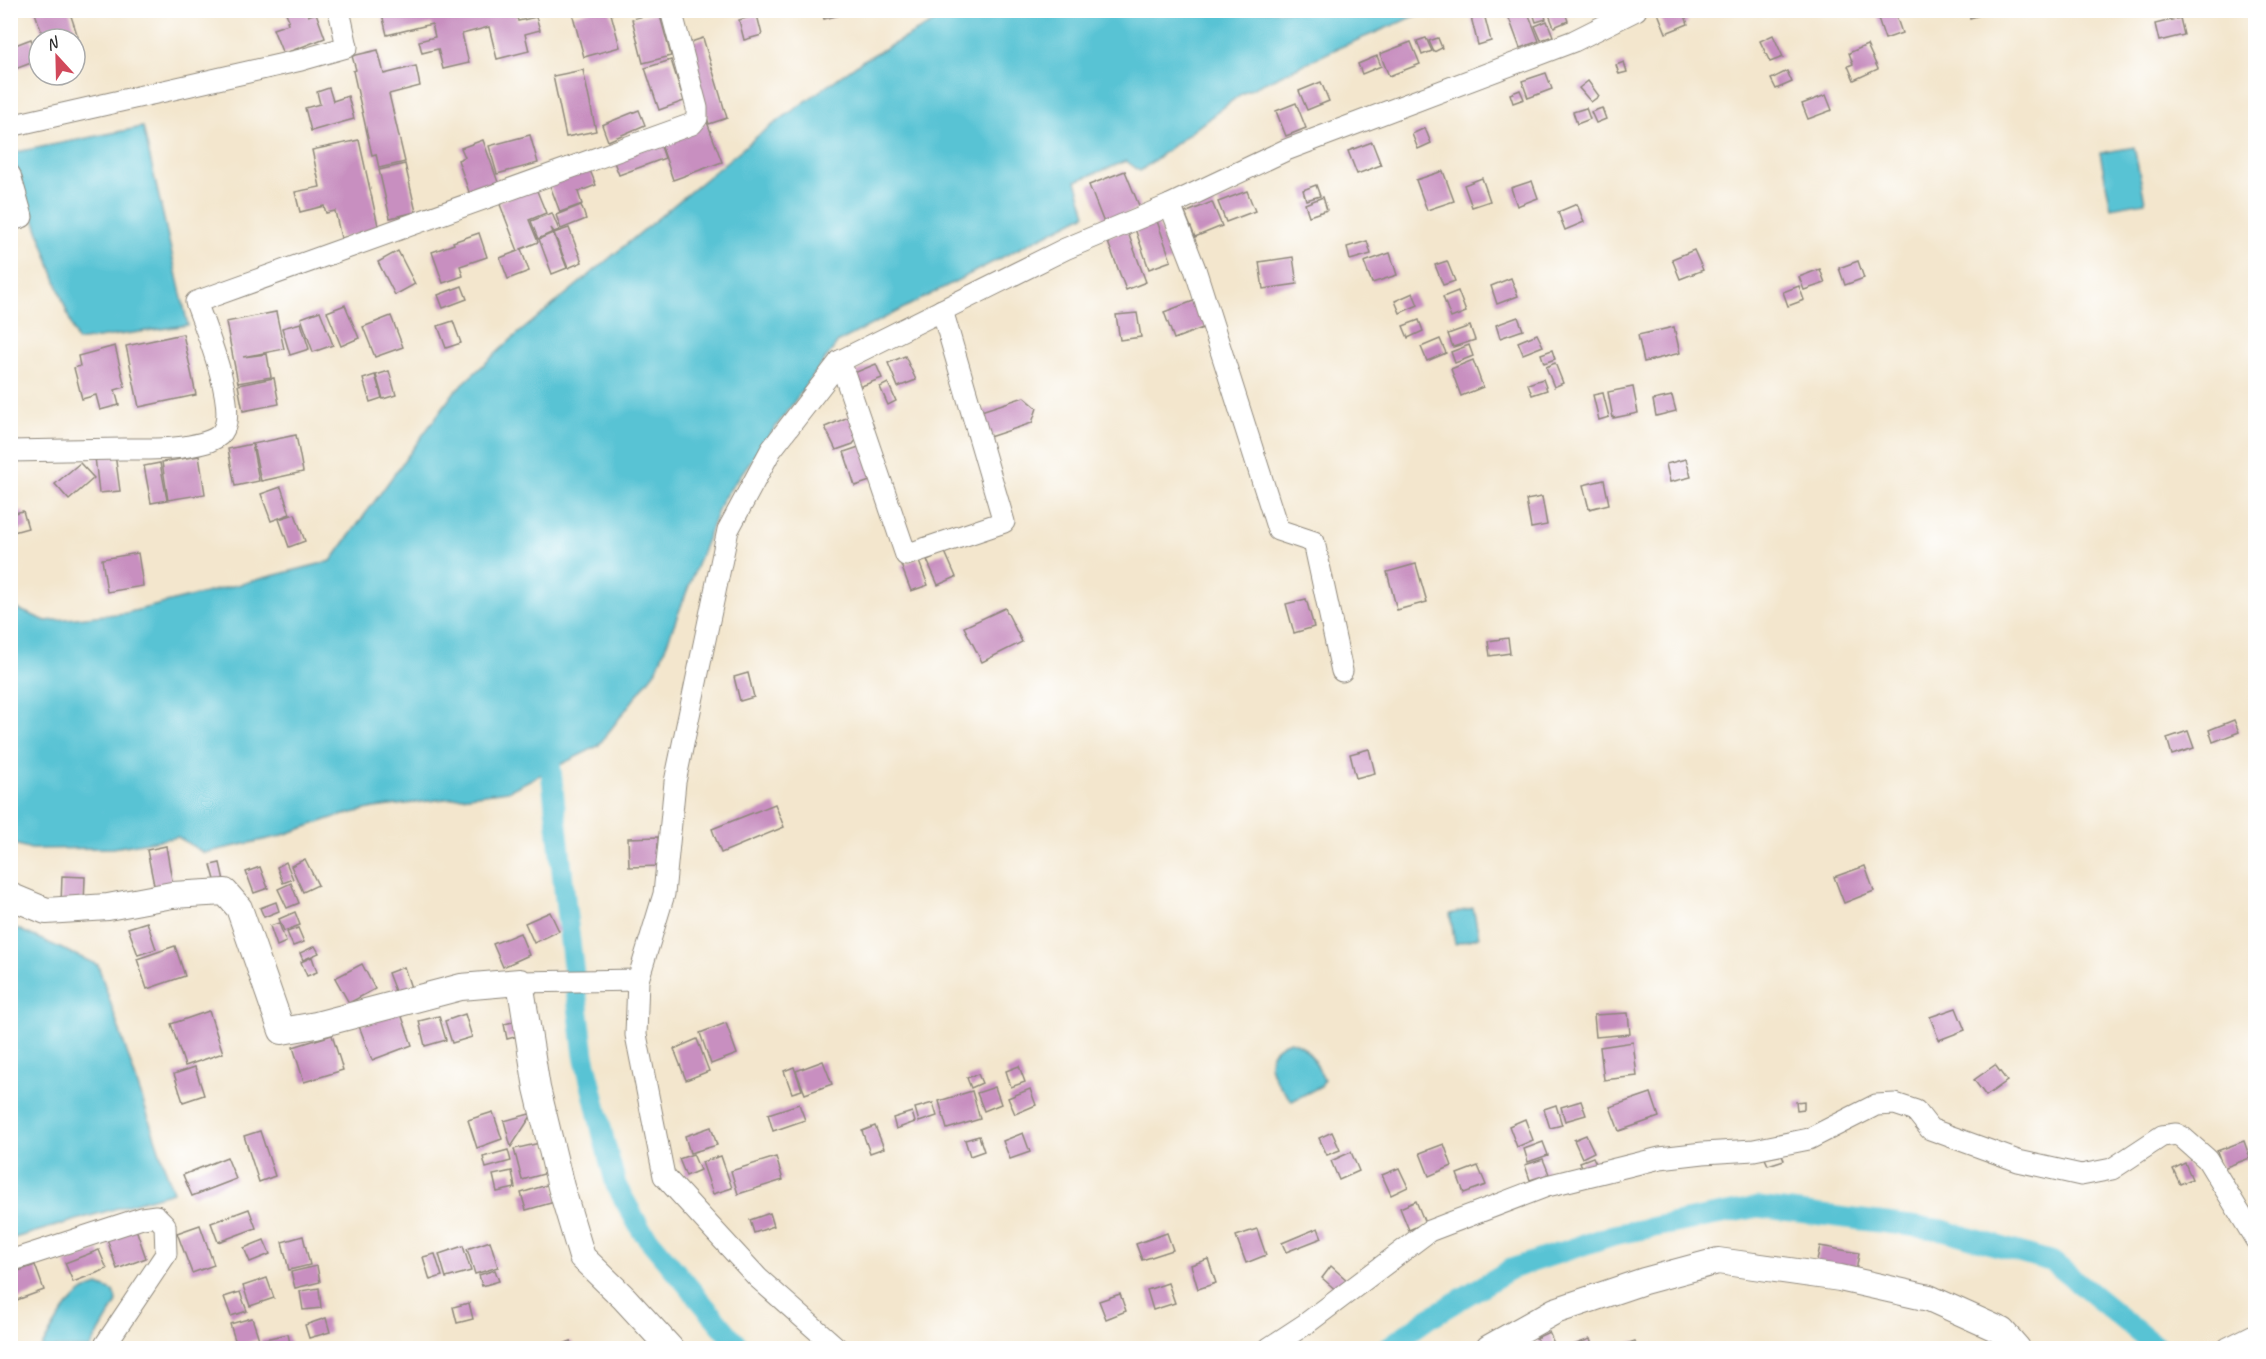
<svg xmlns="http://www.w3.org/2000/svg" width="2266" height="1359" font-family="Caveat,sans-serif">
	<rect width="100%" height="100%" fill="#fff"/>
	<filter id="ink" filterUnits="userSpaceOnUse"><feTurbulence type="fractalNoise" baseFrequency=".0167" numOctaves="2"/><feDisplacementMap in="SourceGraphic" scale="12" xChannelSelector="R" yChannelSelector="G"/><feConvolveMatrix kernelMatrix="1 2 1 2 8 2 1 2 1" color-interpolation-filters="sRGB"/></filter>
	<filter id="wash" filterUnits="userSpaceOnUse"><feTurbulence type="fractalNoise" baseFrequency=".008" numOctaves="4" result="noise"/><feDisplacementMap in="SourceGraphic" scale="24" xChannelSelector="R" yChannelSelector="G"/><feGaussianBlur stdDeviation="1.35" result="paint"/><feColorMatrix in="noise" values="0 0 0 0 0 0 0 0 0 0 0 0 0 0 0 0 0 1.4 0 .05"/><feComposite in="paint" operator="in"/></filter>
	<g filter="url(#wash)">
		<rect width="100%" height="100%" fill="#f3e6cd"/>
		<g fill="#59c3d4" stroke="#427780" stroke-width="1.5">
			<path d="M1009,10L1427,11L1336,49L1241,94L1140,171L1126,161L1076,181L1086,214L838,342L722,500L657,669L598,746L508,791L374,808L335,817L277,837L204,853L178,837L113,848L31,849L11,843L10,606L46,621L126,613L331,561L455,391L514,337L760,134L862,61L947,15L1004,12Z"/>
			<path d="M143,127L188,325L77,341L11,153Z"/>
			<path d="M2134,147L2145,202L2111,208L2100,153Z"/>
			<path d="M1473,908L1479,937L1455,944L1450,914Z"/>
			<path d="M11,926L98,965L173,1192L11,1239Z"/>
			<path d="M1290,1041C1307,1043 1317,1065 1324,1080L1321,1086L1292,1101C1274,1081 1254,1054 1290,1041Z"/>
			<path d="M98,1285L113,1291L117,1302L90,1348H41C55,1325 70,1292 98,1285Z"/>
		</g>
		<g fill="none" stroke-linecap="round" stroke-linejoin="round">
			<g stroke="#59c3d4" stroke-width="21">
				<path d="M548,743L567,917L584,1055L604,1140L616,1185L641,1230L740,1348"/>
				<path d="M1387,1348L1429,1318L1511,1269L1613,1235L1758,1207L1943,1230L2053,1262L2158,1348"/>
			</g>
		</g>
		<g id="blocks">
			<g fill="#c88fc0">
				<path d="M34,10H69L78,37L44,39Z"/>
				<path d="M292,10H306L308,16L316,13L325,38L283,54L273,29L288,24L287,21L289,20L286,13Z"/>
				<path d="M396,10H455L456,15L474,10H515L518,21L536,17L540,30L525,34L529,51L497,59L489,27L462,34L469,63L443,69L438,49L422,53L419,41L435,37L432,24L387,35L382,14Z"/>
				<path d="M592,10H610L620,47L584,57L573,16Z"/>
				<path d="M821,10H839L840,15L824,19Z"/>
				<path d="M1506,10H1527L1539,41L1520,48Z"/>
				<path d="M1532,10H1543L1546,19L1536,22Z"/>
				<path d="M1552,10H1564L1568,21L1554,27L1548,12Z"/>
				<path d="M1663,10H1683L1688,24L1666,33L1658,13Z"/>
				<path d="M1882,10H1894L1902,33L1885,39L1876,12Z"/>
				<path d="M1968,10H1986L1987,13L1970,18Z"/>
				<path d="M659,12L671,56L643,63L632,19Z"/>
				<path d="M1484,14L1491,41L1478,45L1471,17Z"/>
				<path d="M757,15L762,35L744,40L739,20Z"/>
				<path d="M2180,18L2184,35L2159,41L2155,24Z"/>
				<path d="M1547,21L1553,36L1541,40L1535,26Z"/>
				<path d="M1773,35L1783,57L1770,62L1760,41Z"/>
				<path d="M703,38L727,118L709,124L685,44Z"/>
				<path d="M1426,38L1432,51L1422,55L1417,41Z"/>
				<path d="M1438,38L1442,48L1434,52L1429,41Z"/>
				<path d="M31,39L39,60L10,71V47Z"/>
				<path d="M1411,42L1420,64L1389,76L1380,54Z"/>
				<path d="M1867,45L1878,69L1854,80L1848,66L1853,64L1849,53Z"/>
				<path d="M378,50L384,74L416,66L420,86L389,94L405,162L379,168L376,154L372,155L353,71L356,70L352,56Z"/>
				<path d="M1377,56L1381,66L1362,74L1358,64Z"/>
				<path d="M671,60L684,101L659,110L645,68Z"/>
				<path d="M1624,62L1627,72L1619,74L1616,65Z"/>
				<path d="M583,70L596,131L566,137L553,76Z"/>
				<path d="M1787,71L1792,82L1776,89L1771,79Z"/>
				<path d="M1546,73L1552,89L1528,98L1522,81Z"/>
				<path d="M1588,81L1599,96L1591,102L1579,88Z"/>
				<path d="M1321,82L1329,101L1307,110L1299,91Z"/>
				<path d="M329,88L333,101L348,96L354,119L311,131L305,108L320,104L317,92Z"/>
				<path d="M1520,90L1524,99L1513,103L1510,94Z"/>
				<path d="M1826,95L1832,110L1808,119L1802,104Z"/>
				<path d="M1296,103L1306,128L1286,136L1276,111Z"/>
				<path d="M1586,108L1590,119L1577,124L1573,112Z"/>
				<path d="M1602,108L1606,119L1596,123L1591,112Z"/>
				<path d="M639,110L645,125L608,141L602,125Z"/>
				<path d="M707,122L722,162L673,180L660,141Z"/>
				<path d="M1425,128L1431,143L1418,149L1412,134Z"/>
				<path d="M530,135L538,163L497,174L489,146Z"/>
				<path d="M359,140L379,230L341,238L335,211L326,213L324,206L300,212L295,192L320,187L312,150Z"/>
				<path d="M483,140L499,185L470,195L458,160L465,157L461,148Z"/>
				<path d="M659,141L665,158L619,175L612,157Z"/>
				<path d="M1372,142L1381,165L1357,174L1348,151Z"/>
				<path d="M405,164L416,212L390,218L379,170Z"/>
				<path d="M589,168L596,185L578,192L582,204L560,212L549,183Z"/>
				<path d="M1125,171L1140,208L1104,223L1089,185Z"/>
				<path d="M1443,171L1454,201L1427,210L1416,180Z"/>
				<path d="M1482,178L1490,201L1472,207L1464,185Z"/>
				<path d="M1532,181L1538,198L1517,206L1511,188Z"/>
				<path d="M1316,185L1320,196L1306,200L1303,190Z"/>
				<path d="M535,186L546,213L529,220L538,242L521,249L529,271L508,279L500,258L518,251L499,202Z"/>
				<path d="M1247,191L1255,211L1226,222L1218,202Z"/>
				<path d="M1323,197L1327,210L1309,216L1305,204Z"/>
				<path d="M1212,202L1222,226L1195,237L1185,213Z"/>
				<path d="M1577,204L1584,222L1565,230L1558,212Z"/>
				<path d="M581,205L586,219L561,229L556,215Z"/>
				<path d="M552,213L559,230L554,232L551,228L553,232L538,239L531,221Z"/>
				<path d="M1156,218L1171,261L1149,269L1134,226Z"/>
				<path d="M569,228L582,262L568,268L554,233Z"/>
				<path d="M1127,230L1146,282L1126,290L1106,237Z"/>
				<path d="M479,233L487,257L460,266L463,276L443,283L432,252L454,244L453,242Z"/>
				<path d="M553,233L567,268L552,274L539,239Z"/>
				<path d="M1367,241L1371,254L1350,260L1347,247Z"/>
				<path d="M1694,250L1703,270L1680,279L1672,259Z"/>
				<path d="M398,251L415,284L395,295L378,262Z"/>
				<path d="M1390,253L1397,275L1372,283L1364,262Z"/>
				<path d="M1293,257L1297,284L1263,289L1259,262Z"/>
				<path d="M1447,261L1455,281L1443,285L1435,265Z"/>
				<path d="M1858,261L1864,278L1845,285L1839,268Z"/>
				<path d="M1820,269L1825,283L1804,290L1799,277Z"/>
				<path d="M1511,278L1518,296L1497,304L1491,286Z"/>
				<path d="M462,286L467,299L443,308L438,295Z"/>
				<path d="M1799,286L1804,300L1788,306L1783,292Z"/>
				<path d="M1458,291L1466,312L1451,318L1443,297Z"/>
				<path d="M1413,293L1418,305L1400,313L1395,301Z"/>
				<path d="M1199,299L1208,326L1174,339L1164,312Z"/>
				<path d="M345,305L359,338L341,346L327,312Z"/>
				<path d="M320,311L333,345L313,352L301,318Z"/>
				<path d="M276,312L284,349L243,357L267,354L271,377L238,383L226,322Z"/>
				<path d="M1137,313L1141,337L1120,340L1116,315Z"/>
				<path d="M391,316L403,347L375,357L363,327Z"/>
				<path d="M1518,317L1523,330L1500,338L1496,325Z"/>
				<path d="M1419,320L1423,331L1408,338L1403,326Z"/>
				<path d="M453,321L461,343L446,348L438,326Z"/>
				<path d="M301,323L309,349L290,355L282,328Z"/>
				<path d="M1470,326L1475,340L1453,347L1448,334Z"/>
				<path d="M1674,327L1680,353L1644,362L1638,335Z"/>
				<path d="M183,334L196,395L139,407L126,346Z"/>
				<path d="M1537,334L1543,346L1523,354L1518,342Z"/>
				<path d="M1440,339L1446,353L1427,361L1421,347Z"/>
				<path d="M1469,345L1473,356L1455,363L1451,352Z"/>
				<path d="M115,346L125,387L115,390L119,405L100,410L96,395L82,399L74,368L80,366L78,356Z"/>
				<path d="M1552,350L1555,359L1544,363L1541,354Z"/>
				<path d="M905,356L916,380L898,387L888,363Z"/>
				<path d="M1473,360L1483,387L1461,396L1451,369Z"/>
				<path d="M1555,363L1563,383L1554,387L1546,367Z"/>
				<path d="M876,364L882,378L859,387L854,373Z"/>
				<path d="M389,371L396,395L383,399L376,375Z"/>
				<path d="M375,375L382,398L370,402L363,379Z"/>
				<path d="M274,378L279,404L243,411L238,385Z"/>
				<path d="M1543,379L1547,390L1532,395L1528,384Z"/>
				<path d="M888,383L896,401L888,405L880,387Z"/>
				<path d="M1633,387L1638,413L1613,418L1608,392Z"/>
				<path d="M1603,393L1609,417L1599,420L1593,395Z"/>
				<path d="M1672,396L1676,411L1656,416L1653,400Z"/>
				<path d="M1024,397L1037,408L1032,423L983,439L975,413Z"/>
				<path d="M853,415L861,434L853,444L836,450L825,427Z"/>
				<path d="M296,435L303,472L261,481L253,444Z"/>
				<path d="M252,444L259,481L235,486L228,449Z"/>
				<path d="M865,445L876,479L855,486L844,452Z"/>
				<path d="M115,454L120,491L99,493L95,457Z"/>
				<path d="M199,456L205,494L168,500L162,462Z"/>
				<path d="M1686,459L1691,477L1670,482L1666,464Z"/>
				<path d="M80,463L94,478L69,500L55,484Z"/>
				<path d="M160,463L167,500L151,503L144,466Z"/>
				<path d="M1604,480L1609,504L1589,509L1583,485Z"/>
				<path d="M281,487L290,514L271,521L261,494Z"/>
				<path d="M1542,497L1547,525L1531,528L1526,500Z"/>
				<path d="M23,511L28,528L10,533V514Z"/>
				<path d="M295,514L305,541L289,547L279,519Z"/>
				<path d="M945,552L956,577L938,585L927,560Z"/>
				<path d="M138,553L143,586L107,592L102,559Z"/>
				<path d="M918,559L928,585L911,591L901,565Z"/>
				<path d="M1416,564L1427,602L1397,610L1387,572Z"/>
				<path d="M1306,599L1314,627L1294,633L1286,604Z"/>
				<path d="M1005,608L1022,642L982,662L964,627Z"/>
				<path d="M1508,638L1510,653L1490,656L1488,641Z"/>
				<path d="M748,673L754,697L740,701L734,677Z"/>
				<path d="M2234,720L2239,732L2213,742L2209,730Z"/>
				<path d="M2188,731L2194,748L2172,755L2167,738Z"/>
				<path d="M1369,749L1375,773L1356,778L1350,754Z"/>
				<path d="M775,804L784,827L721,853L712,829Z"/>
				<path d="M658,837L659,866L629,867L628,838Z"/>
				<path d="M166,846L173,886L155,890L147,850Z"/>
				<path d="M305,859L318,885L303,892L291,866Z"/>
				<path d="M286,862L293,879L283,883L277,867Z"/>
				<path d="M220,863L225,885L217,887L211,865Z"/>
				<path d="M1865,866L1874,891L1844,903L1834,877Z"/>
				<path d="M260,867L268,888L254,893L246,872Z"/>
				<path d="M62,876L85,877L84,905L61,904Z"/>
				<path d="M291,883L299,903L287,908L278,889Z"/>
				<path d="M276,902L279,911L264,917L260,908Z"/>
				<path d="M295,912L300,925L284,931L279,919Z"/>
				<path d="M550,912L559,931L534,943L525,923Z"/>
				<path d="M147,922L156,949L138,955L128,928Z"/>
				<path d="M279,923L286,942L277,946L270,926Z"/>
				<path d="M298,928L304,942L293,946L287,932Z"/>
				<path d="M520,933L529,955L503,967L493,944Z"/>
				<path d="M175,946L185,976L147,989L137,959Z"/>
				<path d="M315,946L319,953L303,960L300,953Z"/>
				<path d="M312,957L317,972L307,976L301,962Z"/>
				<path d="M362,964L375,989L349,1003L335,978Z"/>
				<path d="M404,967L413,994L398,999L388,973Z"/>
				<path d="M1956,1008L1965,1030L1939,1040L1930,1017Z"/>
				<path d="M209,1011L223,1053L185,1066L171,1024Z"/>
				<path d="M400,1011L412,1045L372,1060L359,1026Z"/>
				<path d="M1628,1013L1630,1034L1596,1037L1594,1015Z"/>
				<path d="M465,1014L472,1037L452,1043L445,1021Z"/>
				<path d="M439,1016L446,1040L425,1046L419,1021Z"/>
				<path d="M522,1020L526,1034L507,1039L504,1024Z"/>
				<path d="M726,1023L737,1054L711,1064L700,1033Z"/>
				<path d="M332,1035L343,1070L304,1082L293,1047Z"/>
				<path d="M697,1039L709,1071L686,1080L674,1049Z"/>
				<path d="M1633,1042L1637,1076L1604,1080L1600,1047Z"/>
				<path d="M823,1061L832,1084L805,1094L796,1071Z"/>
				<path d="M1995,1065L2007,1081L1986,1096L1974,1080Z"/>
				<path d="M1019,1066L1025,1082L1011,1087L1006,1071Z"/>
				<path d="M195,1067L204,1095L183,1102L174,1074Z"/>
				<path d="M794,1067L802,1090L792,1093L784,1071Z"/>
				<path d="M978,1074L982,1083L971,1088L967,1078Z"/>
				<path d="M995,1087L1001,1104L984,1111L977,1093Z"/>
				<path d="M1030,1089L1036,1105L1015,1114L1008,1098Z"/>
				<path d="M972,1091L980,1119L947,1129L939,1101Z"/>
				<path d="M1651,1093L1659,1117L1619,1131L1610,1107Z"/>
				<path d="M1581,1101L1586,1115L1565,1121L1561,1107Z"/>
				<path d="M1804,1101V1109L1797,1110L1796,1102Z"/>
				<path d="M933,1103L937,1116L919,1122L915,1108Z"/>
				<path d="M799,1104L805,1120L773,1131L768,1114Z"/>
				<path d="M1556,1105L1562,1125L1550,1128L1544,1109Z"/>
				<path d="M493,1112L502,1139L477,1148L468,1120Z"/>
				<path d="M912,1112L915,1122L896,1129L893,1118Z"/>
				<path d="M533,1113L511,1147L504,1121Z"/>
				<path d="M1525,1119L1533,1140L1517,1147L1509,1126Z"/>
				<path d="M875,1126L884,1148L870,1153L862,1131Z"/>
				<path d="M711,1127L717,1145L690,1153L685,1136Z"/>
				<path d="M260,1131L275,1176L259,1182L244,1136Z"/>
				<path d="M1332,1132L1340,1150L1327,1155L1319,1138Z"/>
				<path d="M1023,1133L1030,1152L1010,1159L1003,1141Z"/>
				<path d="M1586,1135L1594,1152L1582,1158L1574,1140Z"/>
				<path d="M979,1136L984,1151L970,1156L965,1140Z"/>
				<path d="M2244,1141L2250,1158L2223,1168L2217,1151Z"/>
				<path d="M544,1142L551,1172L522,1180L514,1149Z"/>
				<path d="M1543,1142L1548,1155L1528,1162L1524,1149Z"/>
				<path d="M1444,1144L1452,1166L1429,1176L1420,1153Z"/>
				<path d="M1780,1148L1784,1160L1768,1165L1763,1154Z"/>
				<path d="M508,1150L511,1161L486,1168L483,1157Z"/>
				<path d="M1351,1152L1359,1171L1339,1180L1331,1161Z"/>
				<path d="M693,1154L700,1170L686,1176L679,1159Z"/>
				<path d="M721,1156L732,1188L713,1194L702,1162Z"/>
				<path d="M227,1157L236,1179L192,1196L183,1175Z"/>
				<path d="M776,1157L783,1180L738,1194L731,1171Z"/>
				<path d="M1593,1157L1598,1168L1585,1174L1580,1162Z"/>
				<path d="M1543,1159L1549,1174L1530,1180L1525,1165Z"/>
				<path d="M2185,1163L2192,1179L2180,1184L2173,1169Z"/>
				<path d="M1478,1166L1486,1185L1464,1193L1457,1174Z"/>
				<path d="M1399,1168L1408,1187L1391,1195L1382,1175Z"/>
				<path d="M512,1171L515,1188L497,1192L493,1175Z"/>
				<path d="M553,1183L558,1201L526,1210L521,1193Z"/>
				<path d="M1416,1201L1425,1223L1409,1230L1400,1208Z"/>
				<path d="M249,1209L256,1228L218,1242L211,1223Z"/>
				<path d="M770,1213L774,1226L754,1233L750,1220Z"/>
				<path d="M200,1225L214,1265L192,1273L177,1233Z"/>
				<path d="M135,1226L146,1258L117,1269L106,1236Z"/>
				<path d="M1318,1228L1322,1238L1286,1252L1282,1243Z"/>
				<path d="M1257,1229L1266,1255L1246,1263L1236,1236Z"/>
				<path d="M1167,1233L1173,1250L1142,1260L1136,1244Z"/>
				<path d="M303,1236L310,1265L289,1270L282,1242Z"/>
				<path d="M264,1240L270,1254L250,1262L244,1248Z"/>
				<path d="M490,1241L498,1267L475,1274L467,1249Z"/>
				<path d="M463,1246L471,1271L446,1278L439,1254Z"/>
				<path d="M1820,1246L1859,1253L1856,1272L1816,1265Z"/>
				<path d="M99,1250L107,1269L73,1282L65,1263Z"/>
				<path d="M435,1254L442,1276L430,1280L423,1257Z"/>
				<path d="M1208,1259L1216,1283L1198,1289L1191,1265Z"/>
				<path d="M35,1265L44,1290L17,1300L10,1283V1274Z"/>
				<path d="M317,1266L320,1282L295,1288L291,1272Z"/>
				<path d="M1331,1266L1348,1281L1338,1292L1322,1278Z"/>
				<path d="M495,1270L499,1281L482,1286L479,1275Z"/>
				<path d="M267,1278L274,1298L250,1306L243,1286Z"/>
				<path d="M1168,1283L1175,1303L1153,1310L1147,1290Z"/>
				<path d="M319,1288L321,1308L303,1310L300,1291Z"/>
				<path d="M240,1292L247,1311L231,1316L224,1297Z"/>
				<path d="M1120,1294L1126,1311L1106,1319L1099,1301Z"/>
				<path d="M469,1303L473,1319L457,1323L453,1307Z"/>
				<path d="M252,1318L259,1339L237,1346L230,1324Z"/>
				<path d="M326,1318L330,1332L309,1338L305,1325Z"/>
				<path d="M1549,1332L1556,1348H1541L1536,1338Z"/>
				<path d="M288,1334L291,1348H262L260,1340Z"/>
				<path d="M1590,1339L1593,1348H1565Z"/>
				<path d="M571,1341L574,1348H553Z"/>
				<path d="M1635,1341L1638,1348H1615Z"/>
			</g>
		</g>
	</g>
	<g filter="url(#ink)">
		<use href="#blocks" fill-opacity="0" stroke="#8f887c" stroke-width="1.5"/>
		<g fill="none" stroke-linecap="round" stroke-linejoin="round">
			<g stroke="#8f887c" stroke-width="23">
				<g id="minor">
					<path d="M10,126L301,60L347,47L339,10"/>
					<path d="M10,175L22,217L10,220"/>
					<path d="M1170,205L1195,269L1278,530L1314,542L1342,671"/>
					<path d="M840,361L906,555L1004,522L942,310"/>
					<path d="M10,451C49,450 87,450 125,449C146,449 168,450 189,446C200,444 219,441 224,429C236,402 206,330 196,302L692,124L697,118V108L671,10"/>
					<path d="M520,982L638,980"/>
					<path d="M10,1261L142,1218L156,1216L165,1225L166,1254L103,1348"/>
					<path d="M837,1348L758,1278L664,1176L636,1035L638,980L664,894L675,782L728,530L771,450L840,361L1065,249L1170,205L1286,150L1574,41L1636,10"/>
					<path d="M1269,1348L1307,1323L1429,1231L1547,1186L1660,1158L1703,1153L1754,1150L1809,1139L1876,1105L1895,1104L1916,1111L1930,1129L2018,1161L2081,1175L2112,1169L2162,1136L2176,1134L2182,1137L2207,1159L2256,1240"/>
					<path d="M2228,1348L2256,1334"/>
				</g>
			</g>
			<g stroke="#8f887c" stroke-width="28">
				<g id="tertiary">
					<path d="M10,896L46,911L108,907L172,895L225,892L239,908L282,1031L316,1025L461,987L520,982L537,1088L561,1187L582,1257L624,1298L670,1348"/>
					<path d="M1489,1348L1555,1311L1644,1281L1718,1261L1840,1278L1929,1298L2002,1331L2017,1348"/>
				</g>
			</g>
			<use href="#minor" stroke="#fff" stroke-width="21"/>
			<use href="#tertiary" stroke="#fff" stroke-width="26"/>
		</g>
	</g>
	<rect width="2266" height="1359" fill="none" stroke="#fff" stroke-width="36"/>
	<g transform="translate(57 57) rotate(338)"><circle r="28" fill="#ffffff" stroke="#aaaaaa" stroke-width="1.5"/>
	<path d="M0-4.5L10 22L0 15L-10 22Z" fill="#d1495b"/>
	<text y="-9" font-size="16" font-weight="bold" text-anchor="middle" fill="#2b2b2b">N</text>
	</g>
</svg>
